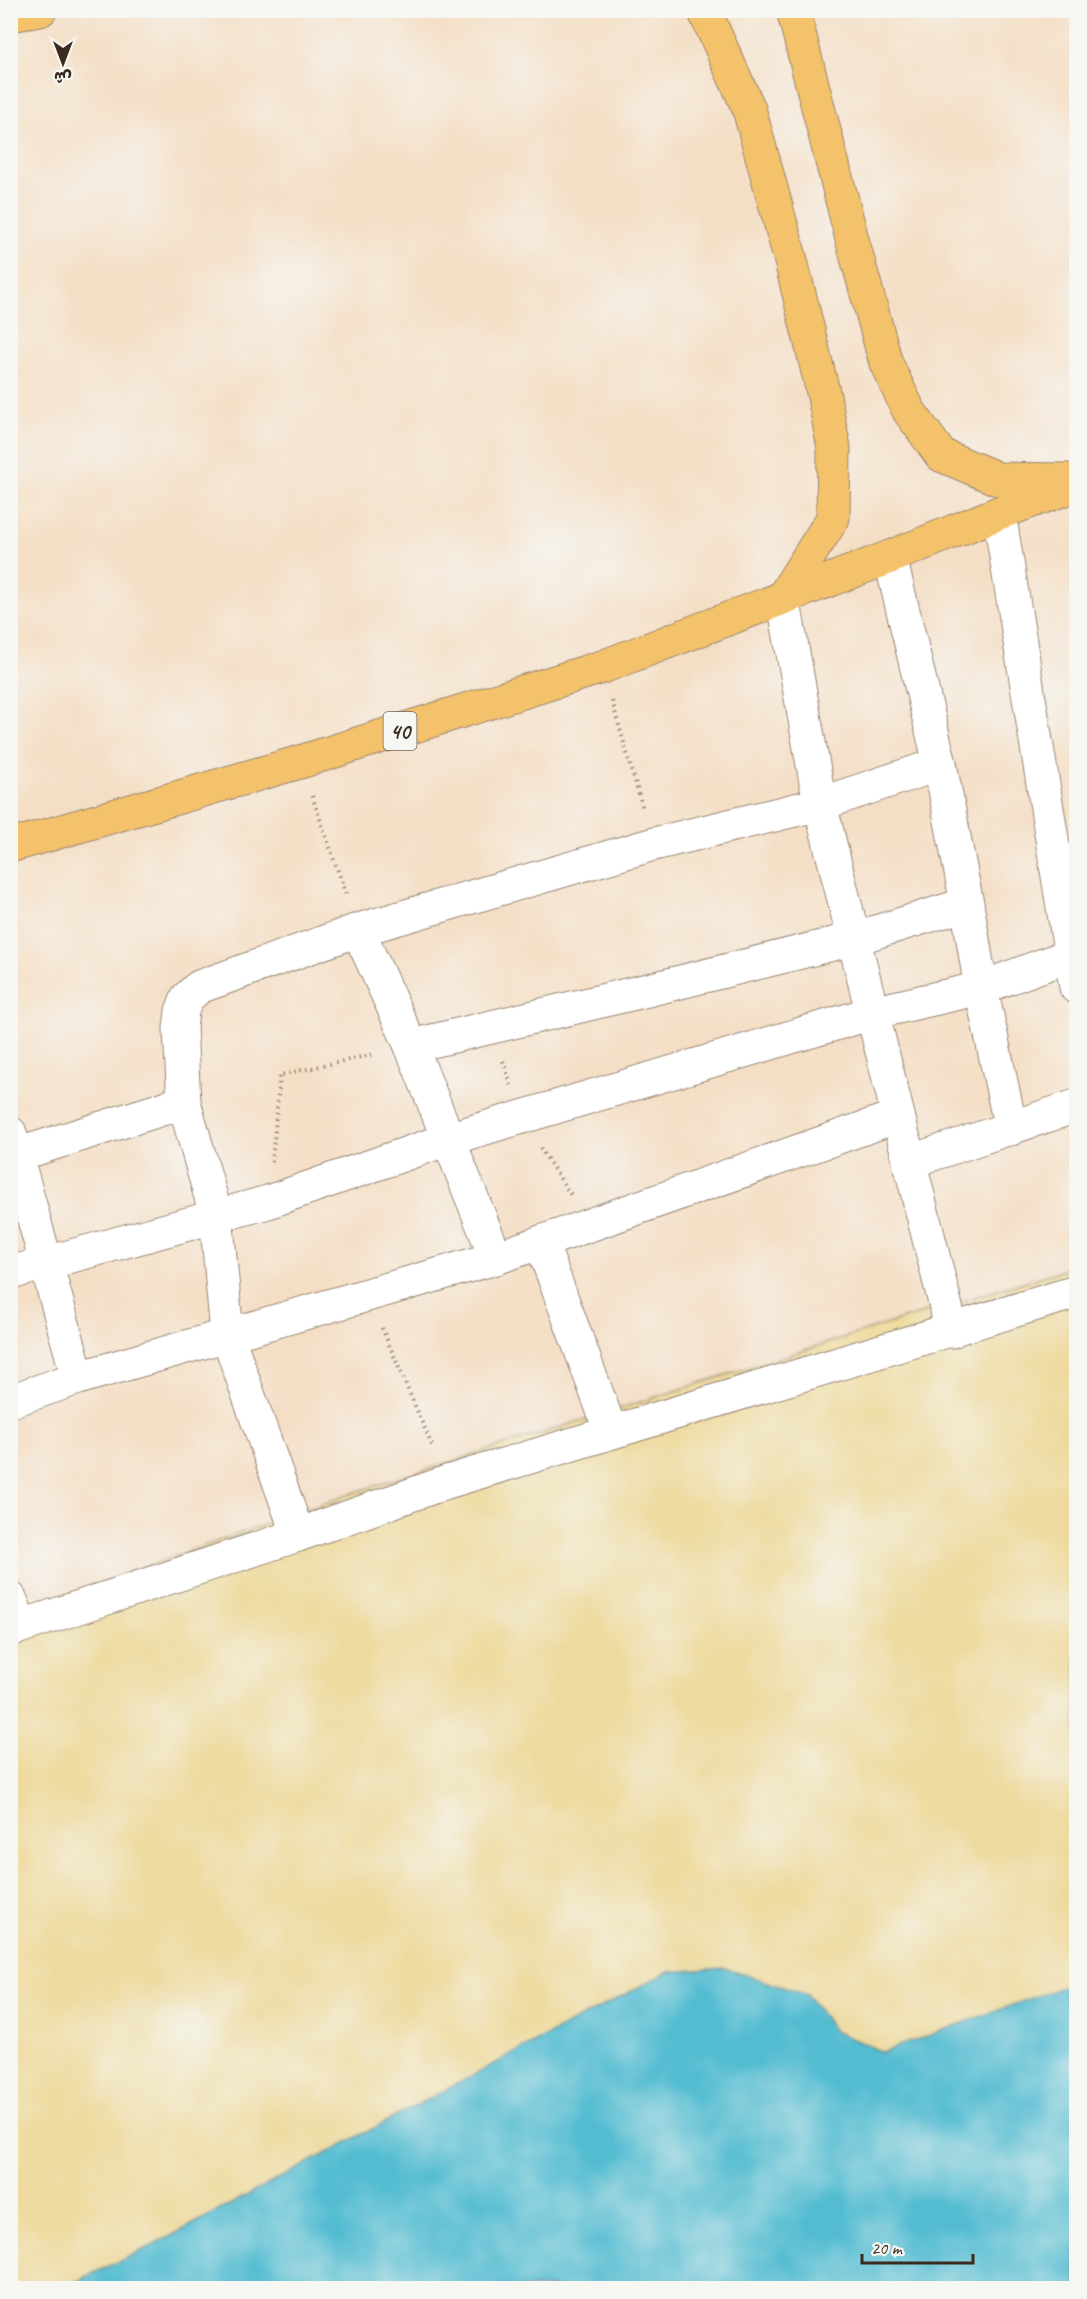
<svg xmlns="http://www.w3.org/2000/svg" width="1087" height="2299" font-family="Caveat,'Playpen Sans Arabic',sans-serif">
	<rect width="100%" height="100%" fill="#f6f6f2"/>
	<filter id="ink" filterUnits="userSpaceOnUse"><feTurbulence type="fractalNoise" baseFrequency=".0167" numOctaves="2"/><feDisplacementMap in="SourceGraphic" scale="12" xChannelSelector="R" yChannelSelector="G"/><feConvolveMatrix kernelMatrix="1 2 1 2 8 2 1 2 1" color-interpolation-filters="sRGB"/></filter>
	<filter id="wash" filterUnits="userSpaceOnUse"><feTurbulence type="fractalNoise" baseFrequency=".008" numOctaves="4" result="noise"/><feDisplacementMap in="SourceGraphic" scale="24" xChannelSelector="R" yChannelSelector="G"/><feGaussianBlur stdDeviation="1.35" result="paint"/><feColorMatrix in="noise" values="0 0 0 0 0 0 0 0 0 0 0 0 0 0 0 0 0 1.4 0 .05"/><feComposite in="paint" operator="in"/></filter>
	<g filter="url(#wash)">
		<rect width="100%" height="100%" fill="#f4dfc6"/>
		<path fill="#eeda9e" stroke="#94825e" stroke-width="1.5" d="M1076,1266V2149L661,2288H11L10,1615L359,1491L897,1321Z"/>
		<path fill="#53bcd1" stroke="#477378" stroke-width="1.5" d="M724,1968L807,1995L834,2031L883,2052L1076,1982V2288H62L152,2246L667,1972Z"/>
	</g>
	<g filter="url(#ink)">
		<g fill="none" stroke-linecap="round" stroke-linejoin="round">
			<g stroke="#988472" stroke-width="35">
				<g id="minor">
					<path d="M999,513L1076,987"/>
					<path d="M890,557L940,764L967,904L981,988L1011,1129"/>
					<path d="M783,597L820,804L952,1331"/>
					<path d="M358,930L411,1046L496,1258"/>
					<path d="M411,1046L652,989L853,939L967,904"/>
					<path d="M10,1133L78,1378"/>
					<path d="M10,1157L184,1102"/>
					<path d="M909,1162L1076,1106"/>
					<path d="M541,1242L611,1432"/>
					<path d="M10,1273L268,1202L448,1139L872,1013L981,988L1076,953"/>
					<path d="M10,1401L78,1378L496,1258L898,1116"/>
					<path d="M298,1535L227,1334L216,1215L184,1102L180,1029L182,1011L187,998L199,987L358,930L654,844L820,804L940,764"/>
					<path d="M10,1598L21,1625"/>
					<path d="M10,1630L298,1535L447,1482L1076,1292"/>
				</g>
			</g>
			<g stroke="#988472" stroke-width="35">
				<g id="trunk">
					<path d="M704,10L749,109L791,261L824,396L834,448L833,518L783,597"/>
					<path d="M793,10L852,239L886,363L909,411L941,455L998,479L1068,480"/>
					<path d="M10,15L40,10"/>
					<path d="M10,846L300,762L602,667L890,557L999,513L1076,485"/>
				</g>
			</g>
			<g stroke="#988472" stroke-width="4" stroke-dasharray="1.5 4.5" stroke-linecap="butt">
				<path d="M612,701L643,809"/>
				<path d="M312,796L347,897"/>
				<path d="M503,1061L511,1085"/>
				<path d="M540,1148L571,1195"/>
				<path d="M272,1162L280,1075L375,1054"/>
				<path d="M382,1328L433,1448"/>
			</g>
			<use href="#minor" stroke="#fff" stroke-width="33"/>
			<use href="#trunk" stroke="#f4c26a" stroke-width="33"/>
		</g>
	</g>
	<g text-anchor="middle" stroke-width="6" stroke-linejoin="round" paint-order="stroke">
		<rect fill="#f6f6f2" stroke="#73675e" stroke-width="1.5" x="383.5" y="712" width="33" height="38" rx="4.5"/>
		<g font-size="22" font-weight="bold" fill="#3b2a1e">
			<text x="400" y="739">40</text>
		</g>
	</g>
	<rect width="1087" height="2299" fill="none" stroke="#f6f6f2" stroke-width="36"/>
	<g transform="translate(63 63) rotate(180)" stroke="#f6f6f2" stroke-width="4.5" paint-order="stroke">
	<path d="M0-4.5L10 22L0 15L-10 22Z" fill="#3b2a1e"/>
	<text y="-9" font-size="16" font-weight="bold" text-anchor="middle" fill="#3b2a1e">ش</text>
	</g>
	<path d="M862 2254v9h111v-9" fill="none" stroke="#3b2a1e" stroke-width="3"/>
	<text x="871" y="2254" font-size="18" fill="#3b2a1e" stroke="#f6f6f2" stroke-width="4.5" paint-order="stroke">20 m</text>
</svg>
